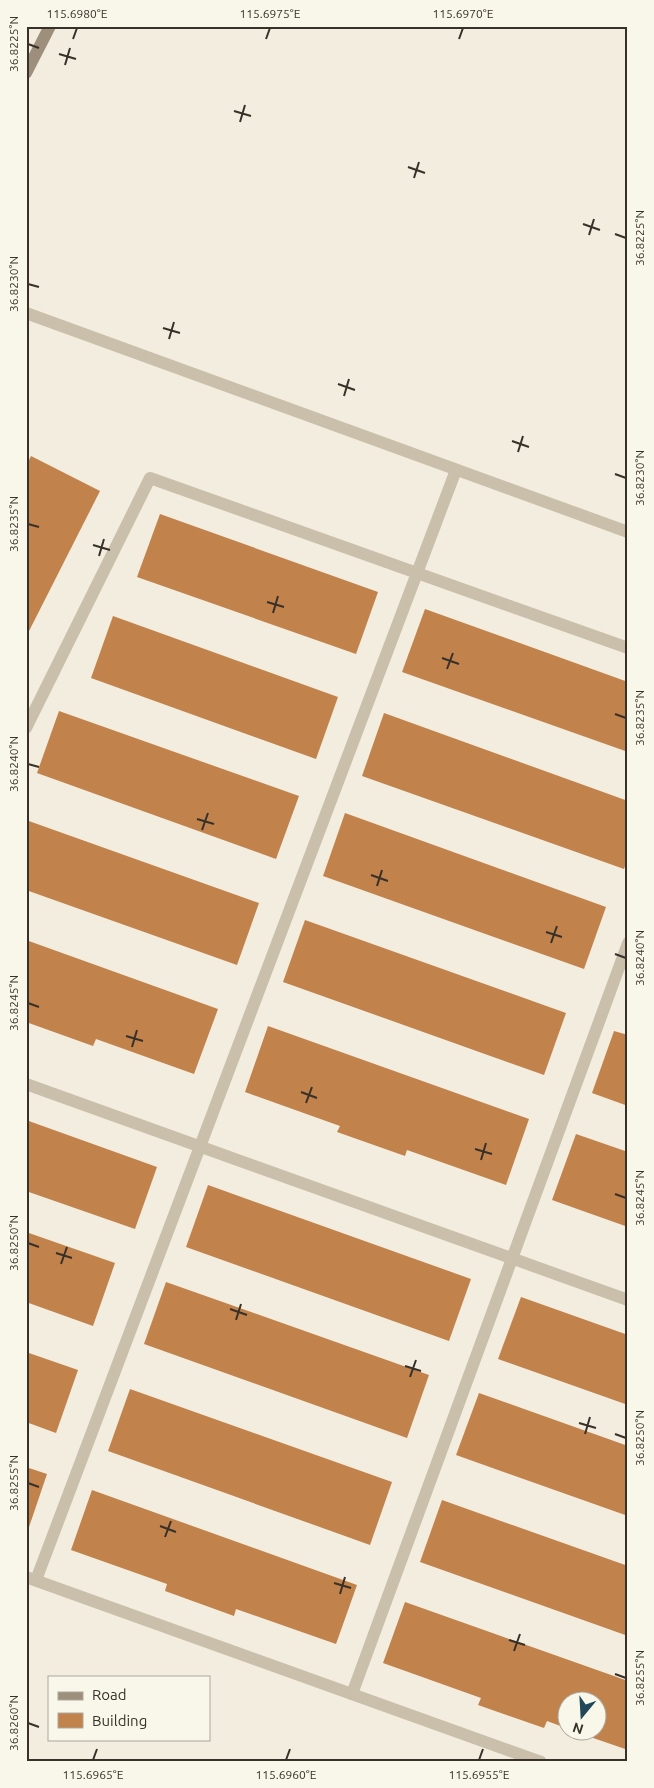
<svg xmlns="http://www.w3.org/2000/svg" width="654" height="1788" font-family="Ubuntu,sans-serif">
	<rect width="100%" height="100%" fill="#f2edde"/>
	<g fill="#c2824c">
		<path d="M31,456L100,491L26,637V466Z"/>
		<path d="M160,514L378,592L356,654L137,577Z"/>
		<path d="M425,609L628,682V752L402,672Z"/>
		<path d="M113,616L338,697L316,759L91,678Z"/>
		<path d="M59,711L299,796L276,859L37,773Z"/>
		<path d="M384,713L628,801V858L624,869L362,776Z"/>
		<path d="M345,813L606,907L584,969L323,876Z"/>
		<path d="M26,820L259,903L237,965L26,890Z"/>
		<path d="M305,920L566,1013L544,1075L283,982Z"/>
		<path d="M26,940L218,1009L194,1074L96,1039L93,1046L26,1022L28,1015Z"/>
		<path d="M268,1026L529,1119L506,1185L407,1150L405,1156L337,1132L340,1126L245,1092Z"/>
		<path d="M614,1031L628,1035V1106L592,1093Z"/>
		<path d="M26,1120L157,1167L135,1229L26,1191Z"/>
		<path d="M576,1134L628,1152V1227L552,1200Z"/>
		<path d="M208,1185L471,1279L449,1341L186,1247Z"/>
		<path d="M26,1232L115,1263L93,1326L26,1302Z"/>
		<path d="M166,1282L429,1375L407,1438L144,1344Z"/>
		<path d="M521,1297L628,1335V1405L498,1359Z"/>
		<path d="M26,1352L78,1370L56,1433L26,1422Z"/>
		<path d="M130,1389L392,1482L370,1545L108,1451Z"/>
		<path d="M479,1393L628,1446V1516L456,1455Z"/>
		<path d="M26,1467L47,1474L27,1533H26Z"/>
		<path d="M92,1490L357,1585L336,1644L236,1609L234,1616L165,1591L167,1584L71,1550Z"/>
		<path d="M442,1500L628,1566V1636L420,1562Z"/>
		<path d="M405,1602L628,1681V1750L573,1731L596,1730V1700H566V1728L547,1721L544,1728L478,1705L481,1698L383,1663Z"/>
	</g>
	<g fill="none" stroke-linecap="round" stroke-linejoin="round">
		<g stroke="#cabfaa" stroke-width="12">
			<path d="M26,728L150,478L628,648"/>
			<path d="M26,1084L628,1300"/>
			<path d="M26,1577L541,1762"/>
			<path d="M36,1580L456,470"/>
			<path d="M352,1694L628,943"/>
		</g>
		<path stroke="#cabfaa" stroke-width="12" d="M26,313L628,532"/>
		<path stroke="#9d8f7b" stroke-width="12" d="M26,73L50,26"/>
	</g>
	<path fill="none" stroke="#373129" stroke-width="2" d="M73,39L77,28M266,39L270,28M459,39L463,28M28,44L39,48M59,54L76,59M65,65L70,48M234,111L251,116M240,122L245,105M408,167L425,173M414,178L419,162M583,224L600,230M615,234L626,238M589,235L594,219M28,284L39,287M163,328L180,333M169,339L174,322M338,384L355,390M344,396L349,379M512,441L529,447M518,452L523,436M615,474L626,478M28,524L39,527M93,545L110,550M99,556L104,539M267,602L284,607M273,613L278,596M442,658L459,664M447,669L453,653M615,714L626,718M28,764L39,767M197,819L214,824M202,830L208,813M371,875L388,881M377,886L382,870M546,932L562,937M551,943L557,926M615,954L626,958M28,1003L39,1007M126,1036L143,1041M132,1047L137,1030M301,1092L317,1098M306,1103L312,1087M475,1149L492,1154M481,1160L486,1143M615,1194L626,1198M28,1243L39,1247M56,1253L72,1258M61,1264L67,1247M230,1309L247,1315M236,1320L241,1304M405,1366L421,1371M410,1377L416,1360M579,1423L596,1428M585,1434L590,1417M615,1434L626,1438M28,1483L39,1487M160,1526L176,1532M165,1537L171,1521M334,1583L351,1588M340,1594L345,1577M509,1640L525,1645M514,1651L520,1634M615,1674L626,1678M28,1723L39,1727M93,1760L97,1749M286,1760L290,1749M479,1760L483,1749"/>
	<rect width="654" height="1788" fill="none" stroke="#f9f6ea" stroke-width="55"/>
	<rect x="48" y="1676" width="162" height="65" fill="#f9f6ea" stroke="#aba79d"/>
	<rect x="58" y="1692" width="25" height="8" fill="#9d8f7b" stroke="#aba79d"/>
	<text x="92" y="1700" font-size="15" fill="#373129">Road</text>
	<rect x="58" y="1713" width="25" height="15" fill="#c2824c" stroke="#aba79d"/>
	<text x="92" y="1726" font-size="15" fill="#373129">Building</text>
	<g transform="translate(582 1716) rotate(198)"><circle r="24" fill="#f9f6ea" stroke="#aba79d"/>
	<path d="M0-4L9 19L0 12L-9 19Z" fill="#204858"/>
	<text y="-8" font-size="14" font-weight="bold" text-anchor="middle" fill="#373129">N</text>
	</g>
	<rect x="28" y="28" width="598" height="1732" fill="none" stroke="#373129" stroke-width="2"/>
	<g font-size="12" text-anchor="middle" fill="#373129">
		<text x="77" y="18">115.6980°E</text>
		<text x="270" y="18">115.6975°E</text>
		<text x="463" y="18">115.6970°E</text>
		<text transform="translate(14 44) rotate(-90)" y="4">36.8225°N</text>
		<text transform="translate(640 238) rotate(-90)" y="4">36.8225°N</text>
		<text transform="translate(14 284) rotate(-90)" y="4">36.8230°N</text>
		<text transform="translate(640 478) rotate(-90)" y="4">36.8230°N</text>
		<text transform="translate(14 524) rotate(-90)" y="4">36.8235°N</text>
		<text transform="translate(640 718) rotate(-90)" y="4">36.8235°N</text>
		<text transform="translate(14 764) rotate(-90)" y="4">36.8240°N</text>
		<text transform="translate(640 958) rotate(-90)" y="4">36.8240°N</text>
		<text transform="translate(14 1003) rotate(-90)" y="4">36.8245°N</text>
		<text transform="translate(640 1198) rotate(-90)" y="4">36.8245°N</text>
		<text transform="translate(14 1243) rotate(-90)" y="4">36.8250°N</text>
		<text transform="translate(640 1438) rotate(-90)" y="4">36.8250°N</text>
		<text transform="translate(14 1483) rotate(-90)" y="4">36.8255°N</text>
		<text transform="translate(640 1678) rotate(-90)" y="4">36.8255°N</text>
		<text transform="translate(14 1723) rotate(-90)" y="4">36.8260°N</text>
		<text x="93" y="1779">115.6965°E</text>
		<text x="286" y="1779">115.6960°E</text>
		<text x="479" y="1779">115.6955°E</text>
	</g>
</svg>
